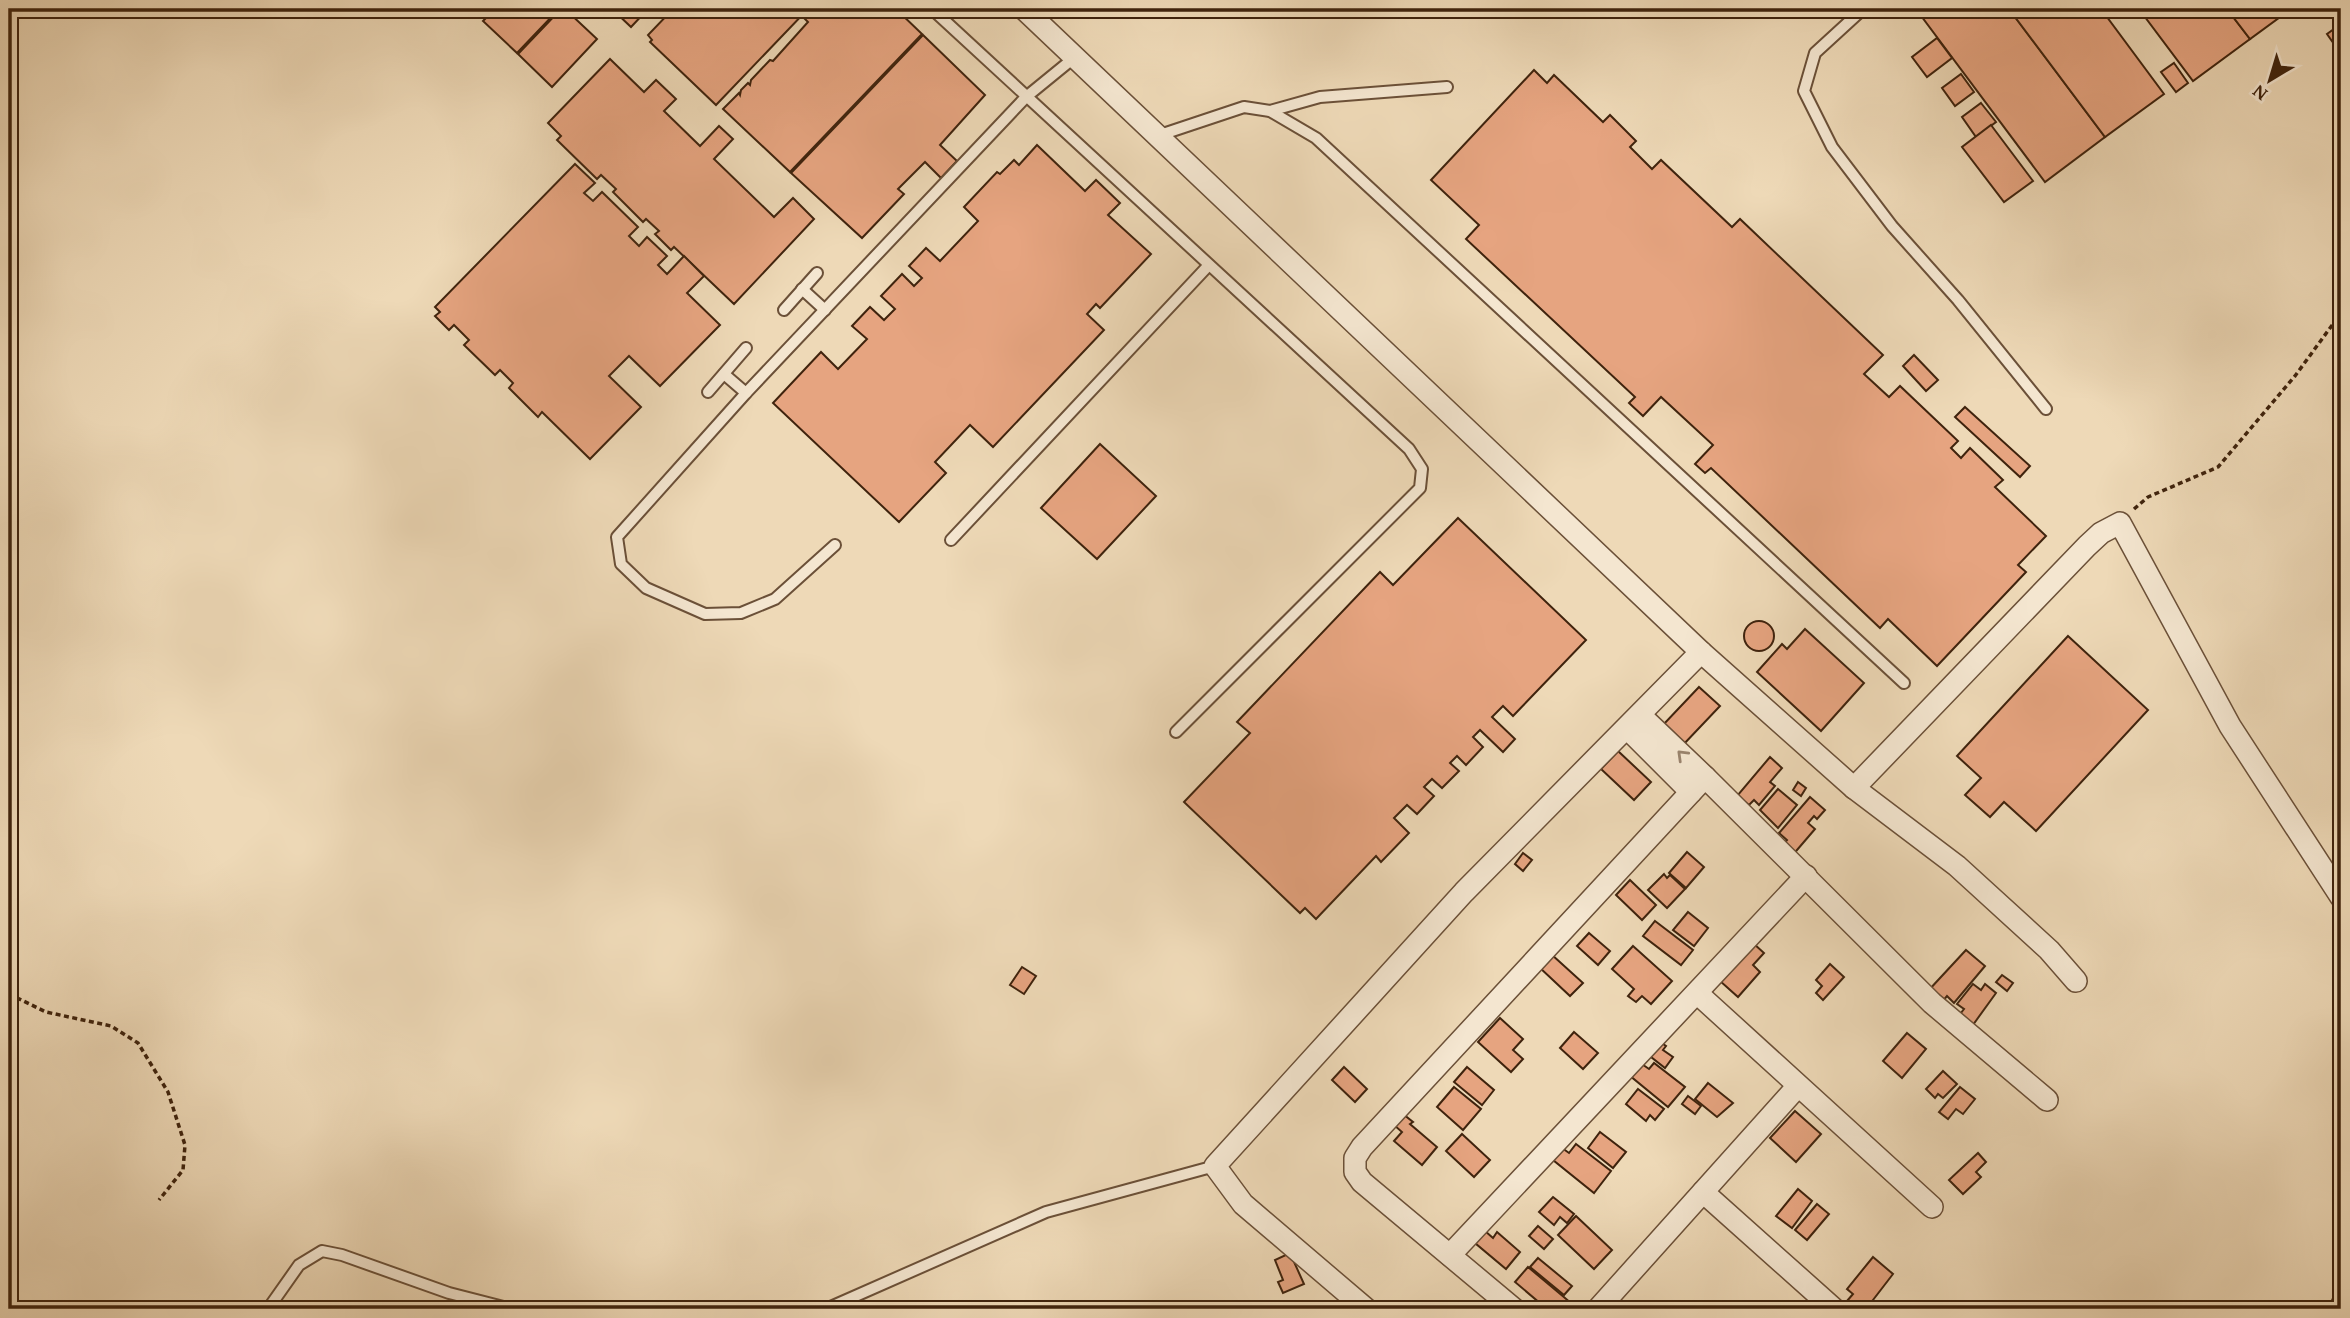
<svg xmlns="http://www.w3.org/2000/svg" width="2350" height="1318" font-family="'Gentium Book Plus',serif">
	<rect width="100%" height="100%" fill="#eed9b7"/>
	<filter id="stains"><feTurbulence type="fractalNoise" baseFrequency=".00286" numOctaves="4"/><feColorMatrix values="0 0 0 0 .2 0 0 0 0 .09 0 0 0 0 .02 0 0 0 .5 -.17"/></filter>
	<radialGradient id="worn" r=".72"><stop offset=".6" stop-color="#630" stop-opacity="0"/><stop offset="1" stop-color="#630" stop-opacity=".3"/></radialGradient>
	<g fill="#e6a480" stroke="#3f230d" stroke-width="2">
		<path d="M495,9H559L517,53L483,21Z"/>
		<path d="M561,9H565L597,39L552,87L518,54Z"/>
		<path d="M612,9H648L631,27Z"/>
		<path d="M673,9L679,12L681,9H808L716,105L650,42L652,40L648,35Z"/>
		<path d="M812,9H896L922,34L790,172L723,109L739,93L740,95L741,90L748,83L750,85L751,80L770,60L773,61L808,22L803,17Z"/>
		<path d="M1916,9H2009L2105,137L2045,182Z"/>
		<path d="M2009,9H2101L2164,94L2105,137Z"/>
		<path d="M2139,9H2227L2250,39L2193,81Z"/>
		<path d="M2227,9H2291L2250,39Z"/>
		<path d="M2341,24V54L2327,34Z"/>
		<path d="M923,35L985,95L940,145L957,161L941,178L925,162L898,189L904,194L862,238L791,173Z"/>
		<path d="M1937,38L1952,58L1927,77L1912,57Z"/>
		<path d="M610,59L644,92L656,80L676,99L664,111L700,146L719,126L733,139L714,159L774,217L793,198L814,219L734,304L674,247L671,250L655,234L659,231L646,219L643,222L613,192L616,189L601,175L597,179L557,140L561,136L548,123Z"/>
		<path d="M2174,63L2188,83L2176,92L2161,72Z"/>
		<path d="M1534,70L1547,83L1554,75L1603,122L1610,115L1636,141L1630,147L1652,169L1661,160L1732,227L1740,219L1883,355L1864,374L1889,397L1900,386L1958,441L1951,448L1961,458L1970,448L2003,480L1995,487L2046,536L2018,565L2026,572L1937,666L1888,619L1880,628L1711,468L1705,473L1695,464L1713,445L1661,397L1643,416L1629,403L1635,397L1466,239L1479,225L1431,180Z"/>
		<path d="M1961,74L1974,92L1955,106L1942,88Z"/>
		<path d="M1981,103L1996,122L1976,137L1962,117Z"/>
		<path d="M1991,125L2033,181L2004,202L1962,147Z"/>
		<path d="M1037,145L1085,191L1096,180L1120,203L1108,215L1151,254L1100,308L1096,304L1087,314L1104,330L993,447L970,425L935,462L946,473L899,522L773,403L821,352L838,369L867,339L852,326L870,307L884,320L895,309L881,296L902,274L914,286L922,278L909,266L926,248L940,261L978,221L964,207L997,172L1000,174L1014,160L1019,165Z"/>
		<path d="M575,164L595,183L584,193L593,201L602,192L638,227L629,236L639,246L647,237L667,256L658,265L667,274L684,256L704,276L687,293L720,325L660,386L629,356L609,376L641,407L590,459L542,412L538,417L509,388L513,383L500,370L495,375L464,345L469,340L454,325L449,330L435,316L440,312L435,307Z"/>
		<path d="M1914,355L1938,380L1926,391L1903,366Z"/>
		<path d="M1965,407L2030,466L2020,477L1955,417Z"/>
		<path d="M1100,444L1156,496L1097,559L1041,508Z"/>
		<path d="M1458,518L1586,640L1513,716L1503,706L1492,717L1515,739L1503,752L1480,730L1473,737L1483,747L1466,765L1457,756L1450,763L1459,771L1442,788L1432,779L1424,787L1434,796L1417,814L1407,805L1394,818L1409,833L1381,862L1376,856L1316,919L1305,908L1300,913L1184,802L1250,733L1237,722L1380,572L1393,585Z"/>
		<circle cx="1759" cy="636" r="15"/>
		<path d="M1805,629L1864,683L1821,731L1757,672L1782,644L1787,649Z"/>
		<path d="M2068,636L2148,710L2036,831L2004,802L1990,817L1965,795L1981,778L1957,756Z"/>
		<path d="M1699,687L1720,706L1682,746L1662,726Z"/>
		<path d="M1618,751L1651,782L1634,800L1601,769Z"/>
		<path d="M1770,757L1782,768L1770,782L1775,786L1759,805L1754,800L1749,805L1737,796Z"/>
		<path d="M1798,782L1806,788L1801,796L1793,790Z"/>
		<path d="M1778,789L1797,805L1778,828L1760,810Z"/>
		<path d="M1810,797L1825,810L1817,819L1814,816L1808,823L1815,829L1791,857L1780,848L1787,840L1779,833Z"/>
		<path d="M1687,852L1704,867L1686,888L1669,873Z"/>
		<path d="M1523,853L1532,860L1523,871L1515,864Z"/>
		<path d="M1664,874L1667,878L1670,875L1685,889L1667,908L1648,890Z"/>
		<path d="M1630,880L1656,905L1642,920L1616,895Z"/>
		<path d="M1688,912L1708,928L1694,946L1673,930Z"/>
		<path d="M1655,921L1693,950L1681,965L1643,936Z"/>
		<path d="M1589,933L1610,951L1598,965L1577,946Z"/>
		<path d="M1753,943L1764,953L1753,965L1760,972L1738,997L1720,981Z"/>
		<path d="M1633,946L1672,981L1651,1004L1642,996L1636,1002L1628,996L1634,989L1612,969Z"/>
		<path d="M1966,950L1985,966L1954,1003L1947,996L1942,1002L1928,991Z"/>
		<path d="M1551,954L1583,983L1570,996L1539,967Z"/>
		<path d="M1830,964L1844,977L1823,1000L1816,993L1822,986L1816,980Z"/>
		<path d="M1022,967L1036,976L1024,994L1010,985Z"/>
		<path d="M2002,975L2013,983L2007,991L1996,982Z"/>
		<path d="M1973,984L1981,990L1985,984L1996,993L1970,1029L1957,1018L1964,1009L1957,1004Z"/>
		<path d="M1500,1018L1523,1039L1513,1050L1523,1059L1511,1072L1478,1042Z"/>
		<path d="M1574,1032L1598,1053L1583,1069L1560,1048Z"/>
		<path d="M1907,1033L1926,1049L1902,1078L1883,1061Z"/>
		<path d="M1656,1039L1666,1046L1663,1050L1673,1057L1665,1068L1646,1053Z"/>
		<path d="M1639,1062L1649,1069L1654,1063L1685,1087L1668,1107L1629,1075Z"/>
		<path d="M1344,1067L1367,1089L1355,1102L1332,1080Z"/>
		<path d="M1467,1067L1494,1090L1482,1105L1454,1082Z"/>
		<path d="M1943,1071L1957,1084L1943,1098L1938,1094L1935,1098L1926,1089Z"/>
		<path d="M1708,1083L1733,1103L1717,1117L1695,1099Z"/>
		<path d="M1454,1087L1481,1109L1463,1130L1437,1107Z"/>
		<path d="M1960,1087L1975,1099L1963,1114L1956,1109L1948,1119L1939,1112Z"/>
		<path d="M1638,1089L1664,1109L1655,1120L1650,1115L1646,1121L1626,1104Z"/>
		<path d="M1688,1096L1701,1106L1695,1114L1682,1104Z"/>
		<path d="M1795,1111L1821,1134L1796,1162L1770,1138Z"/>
		<path d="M1403,1114L1413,1122L1410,1124L1437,1147L1422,1165L1394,1141L1402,1132L1394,1125Z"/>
		<path d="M1600,1132L1626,1152L1613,1168L1588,1148Z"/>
		<path d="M1462,1134L1490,1160L1474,1177L1446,1151Z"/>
		<path d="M1576,1144L1611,1171L1594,1193L1553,1160L1562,1148L1569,1153Z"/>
		<path d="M1978,1153L1986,1162L1976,1172L1981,1177L1963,1194L1949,1180Z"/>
		<path d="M1798,1189L1812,1201L1792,1228L1776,1216Z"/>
		<path d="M1553,1197L1574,1214L1567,1223L1560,1217L1554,1225L1539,1212Z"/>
		<path d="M1817,1204L1829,1214L1807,1240L1795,1230Z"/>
		<path d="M1576,1216L1612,1250L1594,1269L1558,1235Z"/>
		<path d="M1538,1226L1553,1239L1544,1249L1529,1236Z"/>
		<path d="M1485,1231L1493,1238L1497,1232L1520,1252L1506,1269L1475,1243Z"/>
		<path d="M1290,1253L1304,1284L1283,1293L1278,1282L1283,1280L1275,1260Z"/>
		<path d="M1873,1257L1893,1274L1866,1309H1856L1847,1301L1853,1294L1847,1289Z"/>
		<path d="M1538,1258L1572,1286L1564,1295L1530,1267Z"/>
		<path d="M1528,1267L1571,1303L1565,1309L1553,1306L1547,1309L1515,1282Z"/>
	</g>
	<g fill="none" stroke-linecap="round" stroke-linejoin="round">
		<g stroke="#6b5038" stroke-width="14">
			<g id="service">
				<path d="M932,9L1409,449L1422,469L1420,488L1176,732"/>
				<path d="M1863,9L1815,53L1804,91L1832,147L1892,226L1958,300L2046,409"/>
				<path d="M1270,111L1320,97L1447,87"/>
				<path d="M1160,135L1244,107L1270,111L1316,138L1904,683"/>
				<path d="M802,289L825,310"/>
				<path d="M784,310L817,273"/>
				<path d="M724,374L746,393"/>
				<path d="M708,392L746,348"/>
				<path d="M951,540L1208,266"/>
				<path d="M835,545L775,599L741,613L705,614L646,588L621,564L617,537L746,393L1026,97L1075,57"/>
				<path d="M268,1309L299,1265L322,1251L342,1255L449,1293L511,1309"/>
				<path d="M826,1309L1046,1212L1215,1166"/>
			</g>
		</g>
		<g stroke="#6b5038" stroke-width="24">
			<g id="minor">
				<path d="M1024,9L1701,652L1854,788L1957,866L2049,950L2076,981"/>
				<path d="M1640,715L1705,777"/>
				<path d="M1627,728L1691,792"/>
				<path d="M1854,788L2087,546L2101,533L2120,523L2230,726L2341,897"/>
				<path d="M1697,993L1932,1207"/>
				<path d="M1703,1192L1834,1309"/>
				<path d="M1450,1255L1806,876"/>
				<path d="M1366,1309L1243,1204L1215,1166L1464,892L1701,652"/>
				<path d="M1514,1309L1362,1182L1355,1172V1158L1362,1147L1705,777L1932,1003L2047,1100"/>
				<path d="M1598,1309L1798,1086"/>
			</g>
		</g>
		<g stroke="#3f230d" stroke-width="3.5" stroke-dasharray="5 3.5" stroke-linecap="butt">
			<path d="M2134,509L2148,497L2218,467L2295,376L2341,313"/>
			<path d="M9,994L46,1012L111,1026L138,1043L168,1092L185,1145L183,1170L159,1200"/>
			<path d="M2329,1309L2341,1282"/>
		</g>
		<use href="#service" stroke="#f4e6d0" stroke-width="10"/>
		<use href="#minor" stroke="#f4e6d0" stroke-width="21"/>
	</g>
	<defs><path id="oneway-chevron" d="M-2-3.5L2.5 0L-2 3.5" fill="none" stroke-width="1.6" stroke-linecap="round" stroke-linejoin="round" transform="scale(1.75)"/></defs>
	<use stroke="#9a846e" href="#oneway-chevron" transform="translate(1682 755) rotate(-136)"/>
	<rect width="2350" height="1318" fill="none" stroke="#eed9b7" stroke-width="35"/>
	<rect x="10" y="10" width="2329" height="1297" fill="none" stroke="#3f230d" stroke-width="3.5"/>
	<rect x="18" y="18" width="2315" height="1283" fill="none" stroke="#3f230d" stroke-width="2"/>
	<g transform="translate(2270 80) rotate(218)" stroke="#f4e6d0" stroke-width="5" paint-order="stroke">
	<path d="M0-5L12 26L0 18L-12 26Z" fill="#3f230d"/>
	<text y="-10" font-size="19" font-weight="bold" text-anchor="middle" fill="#3f230d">N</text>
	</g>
	<rect width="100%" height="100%" filter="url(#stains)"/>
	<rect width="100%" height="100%" fill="url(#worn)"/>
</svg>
